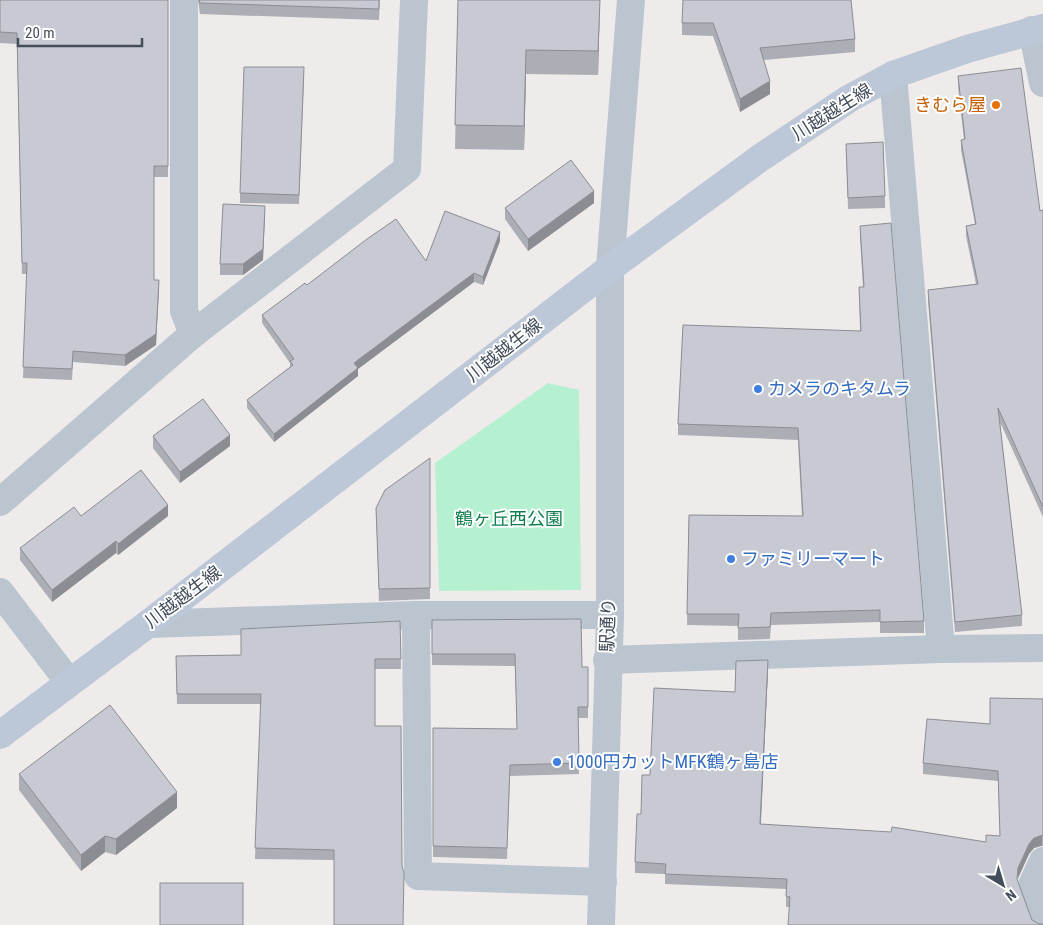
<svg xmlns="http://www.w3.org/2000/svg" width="1043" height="925" font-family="'Roboto Condensed','Noto Sans JP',sans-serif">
	<rect width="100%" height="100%" fill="#efebeb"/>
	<path fill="#b5f1d0" d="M548,383L579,390L581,590L439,591L435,463Z"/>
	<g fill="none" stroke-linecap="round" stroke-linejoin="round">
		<g stroke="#bbc5cf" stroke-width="28">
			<path d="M184,0V311L193,334"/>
			<path d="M1032,30L1043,83"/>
			<path d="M893,75L941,649"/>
			<path d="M0,502L193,334L407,169L414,0"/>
			<path d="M0,592L69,682"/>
			<path d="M416,615L418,876L603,882"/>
			<path d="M148,624L416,615H610"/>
			<path d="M607,660L941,649L1043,648"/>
			<path d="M1043,861L1032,885L1043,919"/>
		</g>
		<path stroke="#bbc5cf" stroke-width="28" d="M601,925L610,615V268L631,0"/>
		<path stroke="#bcc7d7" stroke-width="28" d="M0,735L148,624L610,268L760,158L850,98L893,75L967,49L1043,28"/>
	</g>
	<g fill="#abaeb5">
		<path d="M0,0H168V177H154V280L159,291L156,345L125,366L73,362L72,380L23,378L27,274H22L17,44L0,43Z"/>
		<path d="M198,0H380L379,20L200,14Z"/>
		<path d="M458,0H600L598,75L526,74L524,150L455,149Z"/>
		<path d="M851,4L855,39V52L764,60L770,94L740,112L713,36L682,35V23Z"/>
		<path d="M958,76L1040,211L1043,210V517L1000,422L1022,615V626L955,632L928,301V290L976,284L966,236V226L975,224L961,150V140H964L958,86Z"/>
		<path d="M304,77L299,204L240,203V193Z"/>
		<path d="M846,144L885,196V208L848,209Z"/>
		<path d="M594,203L528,251L505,219V208Z"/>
		<path d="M265,217L263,260L243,275H220V264Z"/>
		<path d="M860,226L924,621V633H880V622L771,625L770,639L738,640V626L687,625L689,515L802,516L798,440L678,435V424L860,331L859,287H863L860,237Z"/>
		<path d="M500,241L483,285L474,282L358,369V376L274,442L247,408V400L290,367V363L262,323V315L307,285L426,261Z"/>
		<path d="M153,436L230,446L180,483L153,448Z"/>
		<path d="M430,458V599L379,601L376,508Z"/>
		<path d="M81,516H168L118,555L116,553L52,602L20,560V548Z"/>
		<path d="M432,620L582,667H588V718H578L579,774L510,776L507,859L433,857V728L517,729L515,666L432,665Z"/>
		<path d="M400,621L401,669H375L334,860L255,859L261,704H177L176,656L241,655Z"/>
		<path d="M768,670L761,824L986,842L1000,836L998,781L923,774V763L990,724L1043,699V846L1034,848L1029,854L1018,878L789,907H786V889L665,884V874L635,873V862L641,814L650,775L735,692Z"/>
		<path d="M19,774L177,808L116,855L105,852L81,871L19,790Z"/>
	</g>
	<g fill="#8b8d93">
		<path d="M600,0L598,75V51Z"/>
		<path d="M526,50V74L524,150V126Z"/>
		<path d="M770,81V94L740,112V99Z"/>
		<path d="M594,191V203L528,251V239Z"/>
		<path d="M265,206L263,260L243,275V264Z"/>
		<path d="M500,232V241L483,285V277Z"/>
		<path d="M474,273V282L358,369V376L274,442V434L354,363Z"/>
		<path d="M159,280L156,345L125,366V355Z"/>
		<path d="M230,435V446L180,483V472Z"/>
		<path d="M168,505V516L118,555V544Z"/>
		<path d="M116,541V553L52,602V590Z"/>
		<path d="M768,660V670L760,835V824Z"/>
		<path d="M177,792V808L116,855V839Z"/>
		<path d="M1042,835V845L1034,848L1029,854L1018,878L1017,889L1018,868L1029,844L1034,838Z"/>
		<path d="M105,836V852L81,871V855Z"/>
	</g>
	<g fill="#c7cad2" stroke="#8b8d93">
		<path d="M0,0H168V166H154V280H159L156,334L125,355L73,351L72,369L23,367L27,263H22L17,33L0,32Z"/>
		<path d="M199,0H379V9L200,3Z"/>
		<path d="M458,0H600L598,51L526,50L524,126L455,125Z"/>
		<path d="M683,0H851L855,39L760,48L770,81L740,99L713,23H682Z"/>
		<path d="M244,67H304L299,195L240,193Z"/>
		<path d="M1021,68L1040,211L1043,210V507L998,408L1022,615L955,622L928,290L978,284L966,226L976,224L961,140L965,139L958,76Z"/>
		<path d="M883,142L885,196L848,198L846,144Z"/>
		<path d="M571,160L594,191L528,239L505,208Z"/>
		<path d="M223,204L265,206L263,249L243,264H220Z"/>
		<path d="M445,211L500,232L483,277L474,273L354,363L358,368L274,434L247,400L293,365L290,361L294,359L262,315L305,283L307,285L367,239L396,219L426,261Z"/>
		<path d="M891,223L924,621L880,622V610L771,613L770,627L738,628L739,614H687L689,515L803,516L798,428L678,424L683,325L861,331L859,287H864L860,226Z"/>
		<path d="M203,399L230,435L180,472L153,436Z"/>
		<path d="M430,458V588L379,589L376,508L385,490Z"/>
		<path d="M141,470L168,505L118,544L116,541L52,590L20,548L74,507L81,516Z"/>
		<path d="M581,619L582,667H588V707H578L579,763L510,765L507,848L433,846V728L517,729L515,654H432V620Z"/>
		<path d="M400,621L401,659H375V726H401L402,866L404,873L403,925H334V850L255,848L261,694H177L176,656L241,655V629Z"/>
		<path d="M768,660L760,824L891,832L892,827L986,842V835L1000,836L998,771L923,763L927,719L990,724V698L1043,699V835L1034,838L1029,844L1018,868L1017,879L1032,920L1039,924H1043V925H788L790,897L786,896L787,879L665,874L666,864L635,862L637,814H641L642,775H650L654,688L735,692L736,661Z"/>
		<path d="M110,705L177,792L116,839L105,836L81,855L19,774Z"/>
		<rect x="160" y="883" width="83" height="42"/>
	</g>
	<circle fill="#e8710a" stroke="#fff" stroke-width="2" cx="996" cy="105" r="5"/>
	<g fill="#3f7fe0" stroke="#fff" stroke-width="2">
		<circle cx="758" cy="389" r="5"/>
		<circle cx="731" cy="559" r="5"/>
		<circle cx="557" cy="762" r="5"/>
	</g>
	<g text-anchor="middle" stroke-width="4" stroke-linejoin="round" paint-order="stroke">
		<g font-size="18" fill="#c56008" stroke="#fff" text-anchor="end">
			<text x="986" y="111">きむら屋</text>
		</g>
		<g font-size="18" fill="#434e5a" stroke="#fff">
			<text transform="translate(832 112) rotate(-32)" y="6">川越越生線</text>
			<text transform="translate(504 350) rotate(-38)" y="6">川越越生線</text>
			<text transform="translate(183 597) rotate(-37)" y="6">川越越生線</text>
			<text transform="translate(608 625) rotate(-88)" y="6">駅通り</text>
		</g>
		<g font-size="18" fill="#366cbe" stroke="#fff" text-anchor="start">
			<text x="768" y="395">カメラのキタムラ</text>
			<text x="741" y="565">ファミリーマート</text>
			<text x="567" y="768">1000円カットMFK鶴ヶ島店</text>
		</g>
		<g font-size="18" fill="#107f4e" stroke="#fff">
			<text x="509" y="525">鶴ヶ丘西公園</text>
		</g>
	</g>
	<g transform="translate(1003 885) rotate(142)" stroke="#ffffff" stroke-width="4" paint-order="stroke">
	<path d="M0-4L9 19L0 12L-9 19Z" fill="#434e5a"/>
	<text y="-8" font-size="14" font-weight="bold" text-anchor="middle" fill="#434e5a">N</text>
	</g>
	<path d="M18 38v8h124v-8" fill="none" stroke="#434e5a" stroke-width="2.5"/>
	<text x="25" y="38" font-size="15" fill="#434e5a" stroke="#ffffff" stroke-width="4" paint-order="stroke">20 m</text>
</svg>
